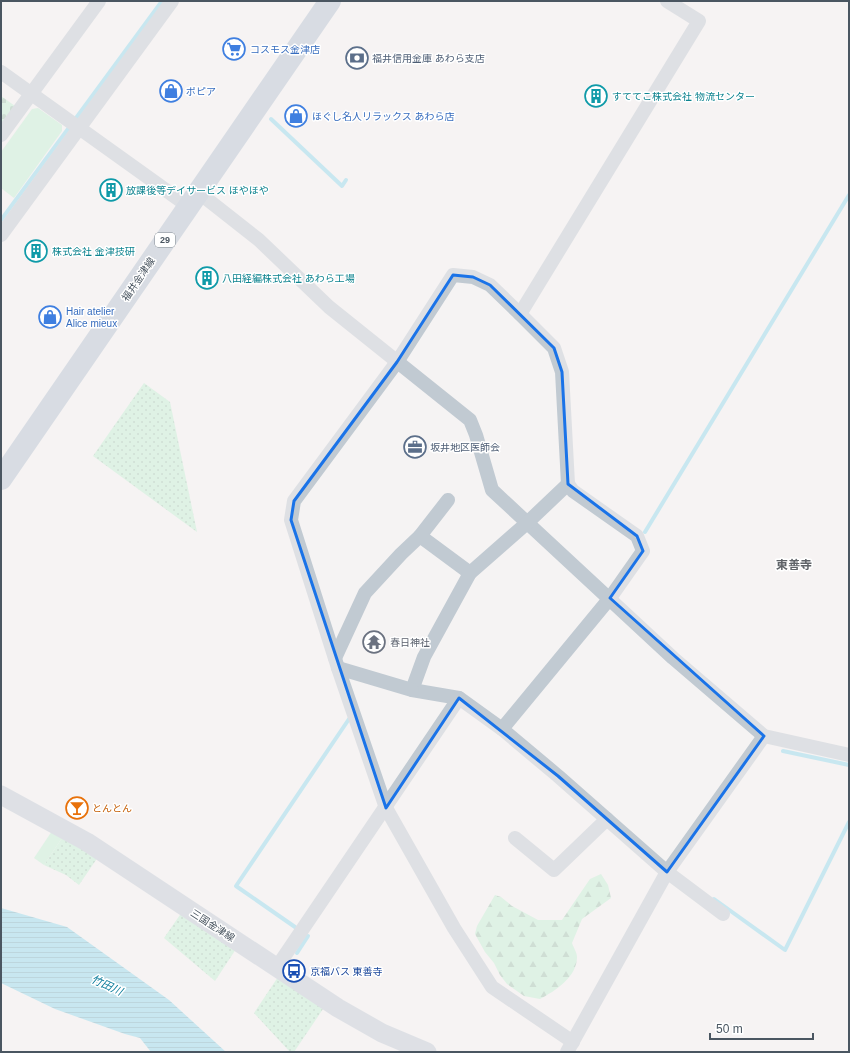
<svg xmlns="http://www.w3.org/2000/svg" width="850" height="1053" font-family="Helvetica,'Noto Sans JP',sans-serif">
	<defs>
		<pattern id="grass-dots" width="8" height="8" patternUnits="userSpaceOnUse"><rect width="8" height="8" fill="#c3f1d5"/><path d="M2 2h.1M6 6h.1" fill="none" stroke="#a0c6b0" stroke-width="1.8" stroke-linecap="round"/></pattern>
		<pattern id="forest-firs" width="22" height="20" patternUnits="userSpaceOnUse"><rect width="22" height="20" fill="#c3f1d5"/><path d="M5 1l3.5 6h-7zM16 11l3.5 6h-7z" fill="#a0c6b0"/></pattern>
		<pattern id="cemetery-stones" width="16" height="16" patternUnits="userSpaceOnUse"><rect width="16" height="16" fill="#c3f1d5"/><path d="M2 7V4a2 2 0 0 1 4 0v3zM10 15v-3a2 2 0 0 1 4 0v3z" fill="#a0c6b0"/></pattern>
		<pattern id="water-rules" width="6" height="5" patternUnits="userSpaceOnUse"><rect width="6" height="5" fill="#90daee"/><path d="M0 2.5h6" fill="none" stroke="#78b4c4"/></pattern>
	</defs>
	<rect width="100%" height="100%" fill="#f5f3f3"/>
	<g fill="url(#grass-dots)">
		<path d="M144,383L170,402L197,532L93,456Z"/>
		<path d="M64,835L98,857L79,885L66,875L44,865Z"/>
		<path d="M182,912L236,949L215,981L164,938Z"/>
		<path d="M278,977L323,1009L294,1052H290L254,1013Z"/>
	</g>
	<path fill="url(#forest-firs)" d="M601,874L608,885L611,898L582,919L572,943C573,947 577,952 577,957C577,977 555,991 540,999L524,996L507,984L500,975L494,963L485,952L475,934L477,926L495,895L501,897L512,906L538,920H562L590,879Z"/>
	<path fill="url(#cemetery-stones)" d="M1,96L15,106L1,126Z"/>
	<g fill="#c3f1d5">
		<path d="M38,108L62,125V131L14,198L1,188V152L32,109Z"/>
		<path d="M54,828L64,835L44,865L34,858Z"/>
	</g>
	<path fill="url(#water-rules)" d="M1,908L67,927L169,1000L226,1052H151L140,1038L125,1034L55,1009L1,983Z"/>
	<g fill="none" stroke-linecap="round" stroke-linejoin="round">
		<g stroke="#90daee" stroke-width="4">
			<path d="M271,119L342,186L346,180"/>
			<path d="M1,220L162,1"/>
			<path d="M645,532L849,195"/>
			<path d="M783,751L849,765"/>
			<path d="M714,899L785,950L849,822"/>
			<path d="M295,927L236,886L349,719"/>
			<path d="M297,953L308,936"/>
		</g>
		<g stroke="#c1cad2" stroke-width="14">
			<path d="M1,72L188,206"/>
			<path d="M1,135L99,1"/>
			<path d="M198,192L259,240L329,307L470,420L476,435L492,490L673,658L764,736L849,755"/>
			<path d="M1,235L172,1"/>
			<path d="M520,314L490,285L473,277L453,275L397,362L294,501L291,520L338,668L386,808L454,928L492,987L573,1042"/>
			<path d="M568,484L527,523L470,573L424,657L412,690L459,698L502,729L558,776L667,872L723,914"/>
			<path d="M420,536L448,500"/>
			<path d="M335,658L365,593L401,554L420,536L470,573"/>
			<path d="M338,668L412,690"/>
			<path d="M502,729L610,598L643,551L637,536L573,491L568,484L562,372L554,348L520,314L699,21L667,1"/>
			<path d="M515,838L554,870L607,819"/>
			<path d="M277,967L459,698"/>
			<path d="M567,1052L667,872L764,736"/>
		</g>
		<path stroke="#c1cbd6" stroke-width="19" d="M1,795L87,842L338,1008L382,1033L427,1052"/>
		<path stroke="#b3c2d1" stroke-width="22" d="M1,479L330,1"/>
	</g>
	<path d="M0 0H850V1053H0ZM453,275L473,277L490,285L554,348L562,372L568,484L637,536L643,551L610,598L764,736L667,872L558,776L459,698L386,808L291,520L294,501L397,362Z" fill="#f5f3f3" fill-opacity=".55" fill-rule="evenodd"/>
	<path fill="none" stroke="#1a73e8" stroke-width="3" stroke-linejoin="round" d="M453,275L473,277L490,285L554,348L562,372L568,484L637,536L643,551L610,598L764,736L667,872L558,776L459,698L386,808L291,520L294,501L397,362Z"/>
	<defs>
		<g id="supermarket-ring" transform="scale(1.15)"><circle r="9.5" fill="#fff" stroke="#3f7fe0" stroke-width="1.5"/><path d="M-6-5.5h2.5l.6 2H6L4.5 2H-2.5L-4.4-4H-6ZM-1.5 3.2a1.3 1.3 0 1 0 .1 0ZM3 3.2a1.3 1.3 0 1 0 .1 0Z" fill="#3f7fe0"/></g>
		<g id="bank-ring" transform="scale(1.15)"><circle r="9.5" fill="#fff" stroke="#5c6f8a" stroke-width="1.5"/><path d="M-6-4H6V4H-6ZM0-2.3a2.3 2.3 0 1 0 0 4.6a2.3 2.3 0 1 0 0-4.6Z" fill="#5c6f8a"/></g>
		<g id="shop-ring" transform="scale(1.15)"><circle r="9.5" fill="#fff" stroke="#3f7fe0" stroke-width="1.5"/><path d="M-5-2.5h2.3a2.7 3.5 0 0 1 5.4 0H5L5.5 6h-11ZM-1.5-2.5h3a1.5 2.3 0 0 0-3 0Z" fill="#3f7fe0"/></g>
		<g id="building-ring" transform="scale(1.15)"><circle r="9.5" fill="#fff" stroke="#0f9aa8" stroke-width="1.5"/><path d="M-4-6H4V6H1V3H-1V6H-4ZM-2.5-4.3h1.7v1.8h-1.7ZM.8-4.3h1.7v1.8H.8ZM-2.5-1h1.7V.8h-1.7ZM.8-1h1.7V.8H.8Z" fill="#0f9aa8"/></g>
		<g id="office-ring" transform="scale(1.15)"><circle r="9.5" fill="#fff" stroke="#5c6f8a" stroke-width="1.5"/><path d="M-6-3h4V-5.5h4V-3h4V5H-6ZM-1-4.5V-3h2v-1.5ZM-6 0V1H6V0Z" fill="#5c6f8a"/></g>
		<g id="temple-ring" transform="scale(1.15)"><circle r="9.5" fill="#fff" stroke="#6b7280" stroke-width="1.5"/><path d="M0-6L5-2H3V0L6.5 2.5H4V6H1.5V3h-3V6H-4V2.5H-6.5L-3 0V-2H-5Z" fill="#6b7280"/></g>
		<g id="bar-ring" transform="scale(1.15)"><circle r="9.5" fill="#fff" stroke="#e8710a" stroke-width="1.5"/><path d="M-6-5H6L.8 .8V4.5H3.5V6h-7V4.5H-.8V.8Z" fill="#e8710a"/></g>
		<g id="bus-ring" transform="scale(1.15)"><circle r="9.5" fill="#fff" stroke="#1a4fb4" stroke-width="1.5"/><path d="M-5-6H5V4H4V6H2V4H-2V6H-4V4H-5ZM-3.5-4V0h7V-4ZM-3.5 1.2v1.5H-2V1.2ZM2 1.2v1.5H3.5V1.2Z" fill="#1a4fb4"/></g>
	</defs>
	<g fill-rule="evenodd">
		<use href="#supermarket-ring" x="234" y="49"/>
		<use href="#bank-ring" x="357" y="58"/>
		<use href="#shop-ring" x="171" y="91"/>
		<use href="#building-ring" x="596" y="96"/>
		<use href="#shop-ring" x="296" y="116"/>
		<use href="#building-ring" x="111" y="190"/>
		<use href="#building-ring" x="36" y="251"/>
		<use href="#building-ring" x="207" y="278"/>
		<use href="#shop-ring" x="50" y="317"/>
		<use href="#office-ring" x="415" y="447"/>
		<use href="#temple-ring" x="374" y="642"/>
		<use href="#bar-ring" x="77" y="808"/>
		<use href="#bus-ring" x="294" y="971"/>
	</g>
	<g text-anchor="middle" stroke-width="3" stroke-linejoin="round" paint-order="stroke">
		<rect fill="#fff" stroke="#808990" stroke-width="1" x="155" y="233" width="20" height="14" rx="3"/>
		<g font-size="9" font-weight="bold" fill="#4a5661">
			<text x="165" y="243">29</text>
		</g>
		<g font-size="10" fill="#366cbe" stroke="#fff" text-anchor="start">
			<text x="250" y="53">コスモス金津店</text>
			<text x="186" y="95">ポピア</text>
			<text x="312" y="120">ほぐし名人リラックス あわら店</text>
			<text x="66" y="315">Hair atelier<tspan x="66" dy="12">Alice mieux</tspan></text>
		</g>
		<g font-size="10" fill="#4e5e75" stroke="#fff" text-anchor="start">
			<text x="372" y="62">福井信用金庫 あわら支店</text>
			<text x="430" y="451">坂井地区医師会</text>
		</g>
		<g font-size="10" fill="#0d838f" stroke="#fff" text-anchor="start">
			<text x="612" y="100">すててこ株式会社 物流センター</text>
			<text x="126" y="194">放課後等デイサービス ほやほや</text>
			<text x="52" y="255">株式会社 金津技研</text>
			<text x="222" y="282">八田経編株式会社 あわら工場</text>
		</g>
		<g font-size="10" fill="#4a5661" stroke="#fff">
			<text transform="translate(138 279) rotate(-56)" y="4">福井金津線</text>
			<text transform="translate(213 925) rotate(33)" y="4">三国金津線</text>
		</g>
		<g font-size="10" fill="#5b616d" stroke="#fff" text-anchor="start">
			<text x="390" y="646">春日神社</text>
		</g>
		<g font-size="10" fill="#c56008" stroke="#fff" text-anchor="start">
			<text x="92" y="812">とんとん</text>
		</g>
		<g font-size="10" fill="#164399" stroke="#fff" text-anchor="start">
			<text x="310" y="975">京福バス 東善寺</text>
		</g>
		<g font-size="11" font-style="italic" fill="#0c7c9b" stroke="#fff">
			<text transform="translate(107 985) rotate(25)" y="4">竹田川</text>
		</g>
		<g font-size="12" font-weight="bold" fill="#5f6368" stroke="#fff">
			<text x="794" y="569">東善寺</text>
		</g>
	</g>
	<rect width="850" height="1053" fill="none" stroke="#4a5661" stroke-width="4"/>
	<path d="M710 1033v6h103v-6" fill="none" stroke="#4a5661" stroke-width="2"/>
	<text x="716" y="1033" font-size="12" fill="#4a5661" stroke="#ffffff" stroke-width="3" paint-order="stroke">50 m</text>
</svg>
